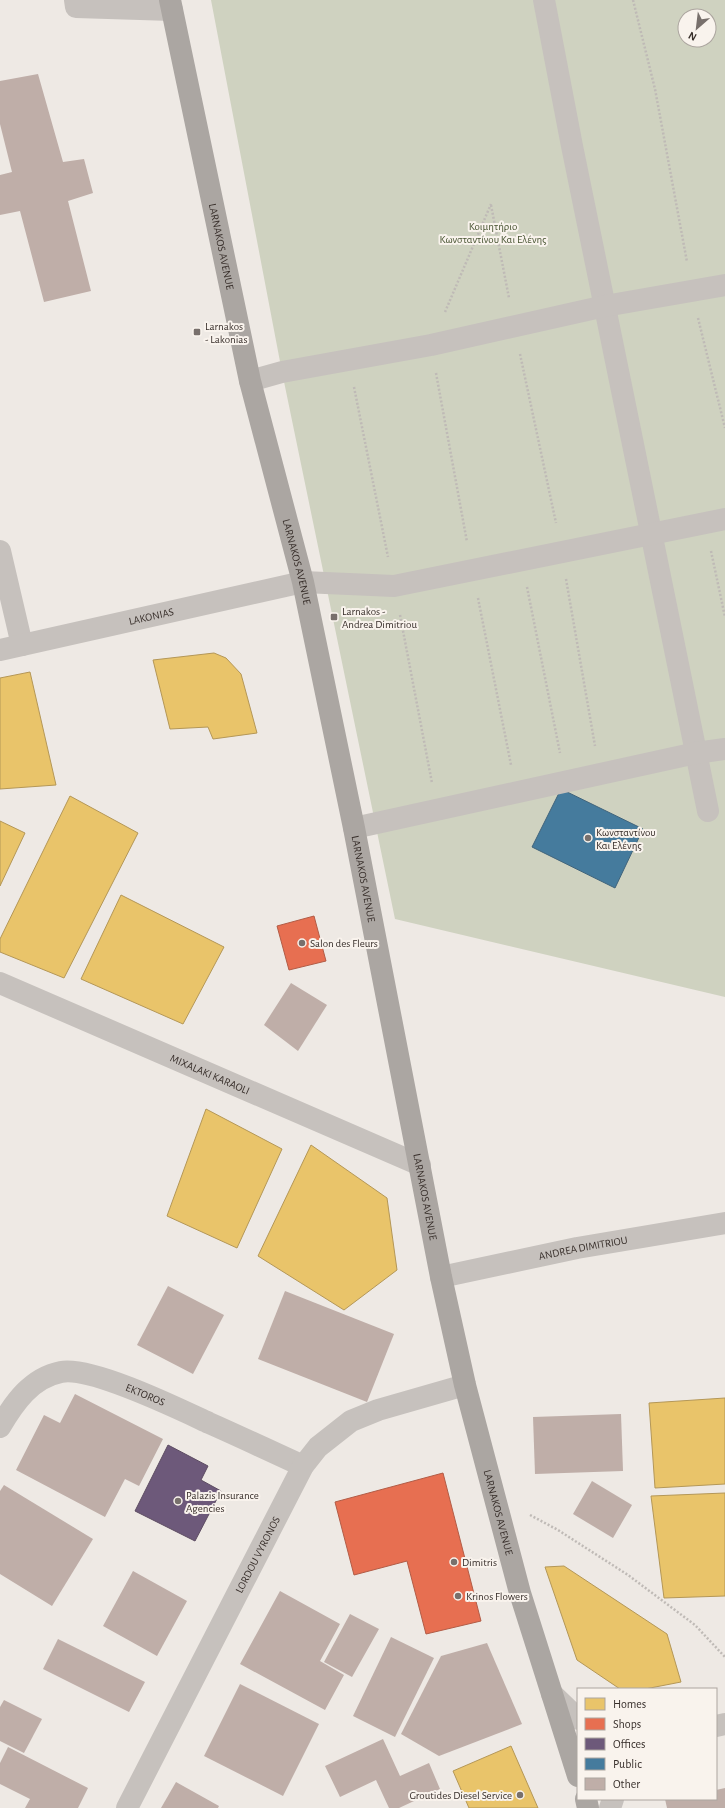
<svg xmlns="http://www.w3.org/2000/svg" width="725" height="1808" font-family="'Alegreya Sans',sans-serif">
	<rect width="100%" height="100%" fill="#eee9e4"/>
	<path fill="#cfd2c0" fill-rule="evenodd" d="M211,0H725V997L395,919L282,372ZM685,16H709V40H685Z"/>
	<g fill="#e9c46a" stroke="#b49757">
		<path d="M214,653L226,658L241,674L257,733L213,739L208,727L170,729L153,660Z"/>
		<path d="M30,672L56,785L0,789V678Z"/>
		<path d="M70,796L138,833L64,978L0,952V939Z"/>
		<path d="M0,821L25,833L0,886Z"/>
		<path d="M121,895L224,947L183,1024L81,979Z"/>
		<path d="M206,1109L282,1149L237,1248L167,1216Z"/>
		<path d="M311,1145L387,1198L397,1270L344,1310L258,1256Z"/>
		<path d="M725,1398V1484L655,1488L649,1403Z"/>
		<path d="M725,1493V1596L664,1598L651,1496Z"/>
		<path d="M564,1566L667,1634L681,1682L645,1689H620L577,1660L545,1567Z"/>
		<path d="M511,1746L538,1808H469L453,1771Z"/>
	</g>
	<g fill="#e76f51" stroke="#b25c46">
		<path d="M314,916L326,961L289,970L277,926Z"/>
		<path d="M443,1473L481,1621L426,1634L407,1561L354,1575L335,1502Z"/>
	</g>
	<path fill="#6d597a" stroke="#5d4c62" d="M168,1445L208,1466L201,1480L221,1491L195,1541L135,1511Z"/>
	<path fill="#457b9d" stroke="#41647b" d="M561,789L643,829L615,888L532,847Z"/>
	<g fill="#bfaea8">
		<path d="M38,74L63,162L84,159L93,193L68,201L91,291L44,302L20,211L0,215V175L12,172L0,124V81Z"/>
		<path d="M291,983L327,1005L298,1051L264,1025Z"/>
		<path d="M168,1286L224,1315L193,1374L137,1345Z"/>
		<path d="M285,1291L394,1334L367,1402L258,1359Z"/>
		<path d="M75,1394L163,1439L139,1486L125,1479L105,1517L16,1470L44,1415L60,1423Z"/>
		<path d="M621,1414L623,1471L535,1474L533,1417Z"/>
		<path d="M592,1481L632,1505L613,1538L573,1514Z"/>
		<path d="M4,1485L93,1539L52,1606L0,1574V1491Z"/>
		<path d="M133,1571L187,1601L157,1656L103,1626Z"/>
		<path d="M280,1591L340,1624L320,1661L344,1675L325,1710L240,1664Z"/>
		<path d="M350,1614L379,1629L352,1677L324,1662Z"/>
		<path d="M391,1637L434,1658L395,1737L353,1716Z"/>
		<path d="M58,1639L145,1682L129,1712L43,1669Z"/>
		<path d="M487,1643L522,1724L439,1756L401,1734L441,1656Z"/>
		<path d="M240,1684L319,1724L283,1796L204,1756Z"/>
		<path d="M4,1700L42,1719L24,1753L0,1741V1707Z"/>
		<path d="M383,1739L400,1776L429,1763L440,1789L399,1808H389L376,1780L340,1797L325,1766Z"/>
		<path d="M8,1747L88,1788L78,1808H25L30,1799L0,1784V1763Z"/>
		<path d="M176,1782L219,1806L218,1808H161Z"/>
		<path d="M725,1788V1808H667L665,1799H716V1790Z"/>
	</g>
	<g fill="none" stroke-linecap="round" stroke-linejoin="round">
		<g stroke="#bfbab6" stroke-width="2.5" stroke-dasharray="2 2" stroke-linecap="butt">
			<path d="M633,0L655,89L687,262"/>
			<path d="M491,205L509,298"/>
			<path d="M445,312L491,204"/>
			<path d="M698,318L725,428"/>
			<path d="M520,354L556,523"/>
			<path d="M436,373L467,542"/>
			<path d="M354,387L388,557"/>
			<path d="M711,551L725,617"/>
			<path d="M566,579L595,746"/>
			<path d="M527,587L560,753"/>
			<path d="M478,598L511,765"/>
			<path d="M400,615L432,783"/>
			<path d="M530,1515L558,1530L628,1575L695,1625L725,1657"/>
		</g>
		<g stroke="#c6c1bd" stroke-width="22">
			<path d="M75,0L76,7L172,10"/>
			<path d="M544,0L572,146L708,811"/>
			<path d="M250,381L282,372L431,345L605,306L725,285"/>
			<path d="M0,551L22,645"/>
			<path id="s1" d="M0,650L303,582L394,586L725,519"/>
			<path d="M354,828L696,753L725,749"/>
			<path id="s2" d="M0,983L420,1165"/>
			<path id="s3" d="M441,1277L577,1248L725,1223"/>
			<path id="s4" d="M0,1427C14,1403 31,1378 61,1372C91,1366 179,1409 209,1423C241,1437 272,1452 303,1466"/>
			<path d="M552,1694L578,1719"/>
			<path d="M716,1726L725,1724"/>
			<path id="s5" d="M127,1808L303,1466L318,1447L351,1421L378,1410L465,1385"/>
			<path d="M610,1808L613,1799"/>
		</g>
		<g stroke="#aba6a2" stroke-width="22">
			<path id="s6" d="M170,0L250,381L303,582L354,828L441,1277L465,1385L520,1593L578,1776"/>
			<path d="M586,1799L588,1808"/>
		</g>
	</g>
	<g fill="#78706c" stroke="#f9f3ed" stroke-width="1.5">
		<rect x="193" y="328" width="8" height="8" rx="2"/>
		<rect x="330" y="613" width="8" height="8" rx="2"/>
		<circle cx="588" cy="838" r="4"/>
		<circle cx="302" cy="943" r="4"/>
		<circle cx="178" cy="1501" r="4"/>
		<circle cx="454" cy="1562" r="4"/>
		<circle cx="458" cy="1596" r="4"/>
		<circle cx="520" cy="1795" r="4"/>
	</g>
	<g text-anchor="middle" stroke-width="4" stroke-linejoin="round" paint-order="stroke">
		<g font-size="11" fill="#475331" stroke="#f9f3ed">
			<text x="493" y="230">Κοιμητήριο<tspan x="493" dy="13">Κωνσταντίνου Και Ελένης</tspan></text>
		</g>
		<g font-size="11" fill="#382f2b" stroke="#f9f3ed">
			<text dy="4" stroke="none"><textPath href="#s6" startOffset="252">LARNAKOS AVENUE</textPath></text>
			<text dy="4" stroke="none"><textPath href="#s6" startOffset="576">LARNAKOS AVENUE</textPath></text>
			<text dy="4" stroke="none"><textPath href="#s1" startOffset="155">LAKONIAS</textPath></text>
			<text dy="4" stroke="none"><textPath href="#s6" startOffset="900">LARNAKOS AVENUE</textPath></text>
			<text dy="4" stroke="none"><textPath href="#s2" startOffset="229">MIXALAKI KARAOLI</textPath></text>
			<text dy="4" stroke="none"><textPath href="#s6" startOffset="1224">LARNAKOS AVENUE</textPath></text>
			<text dy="4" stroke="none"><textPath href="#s3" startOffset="145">ANDREA DIMITRIOU</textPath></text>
			<text dy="4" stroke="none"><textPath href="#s4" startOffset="173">EKTOROS</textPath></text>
			<text dy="4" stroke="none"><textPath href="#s6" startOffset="1548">LARNAKOS AVENUE</textPath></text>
			<text dy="4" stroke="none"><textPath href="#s5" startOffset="285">LORDOU VYRONOS</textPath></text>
		</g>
		<g font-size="11" fill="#382f2b" stroke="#f9f3ed" text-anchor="start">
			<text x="205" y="330">Larnakos<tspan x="205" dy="13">- Lakonias</tspan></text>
			<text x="342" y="615">Larnakos -<tspan x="342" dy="13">Andrea Dimitriou</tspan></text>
			<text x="596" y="836">Κωνσταντίνου<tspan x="596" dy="13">Και Ελένης</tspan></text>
			<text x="310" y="947">Salon des Fleurs</text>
			<text x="186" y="1499">Palazis Insurance<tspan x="186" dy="13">Agencies</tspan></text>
			<text x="462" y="1566">Dimitris</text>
			<text x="466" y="1600">Krinos Flowers</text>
			<text x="512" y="1799" text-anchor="end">Groutides Diesel Service</text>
		</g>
	</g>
	<rect x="577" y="1688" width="140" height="112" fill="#f9f3ed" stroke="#aca59f"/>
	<rect x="585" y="1698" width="20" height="12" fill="#e9c46a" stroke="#aca59f"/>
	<text x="613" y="1708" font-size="12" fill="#382f2b">Homes</text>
	<rect x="585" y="1718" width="20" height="12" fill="#e76f51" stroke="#aca59f"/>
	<text x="613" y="1728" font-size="12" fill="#382f2b">Shops</text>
	<rect x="585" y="1738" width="20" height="12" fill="#6d597a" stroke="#aca59f"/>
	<text x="613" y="1748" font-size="12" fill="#382f2b">Offices</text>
	<rect x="585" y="1758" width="20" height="12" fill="#457b9d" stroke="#aca59f"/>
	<text x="613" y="1768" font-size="12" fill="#382f2b">Public</text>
	<rect x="585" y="1778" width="20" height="12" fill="#bfaea8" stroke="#aca59f"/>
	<text x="613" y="1788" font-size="12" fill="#382f2b">Other</text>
	<g transform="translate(697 28) rotate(208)"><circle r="19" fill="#f9f3ed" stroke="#aca59f"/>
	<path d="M0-3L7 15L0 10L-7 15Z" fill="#78706c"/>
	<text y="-6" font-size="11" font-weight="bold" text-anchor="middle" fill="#382f2b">N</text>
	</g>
</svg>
